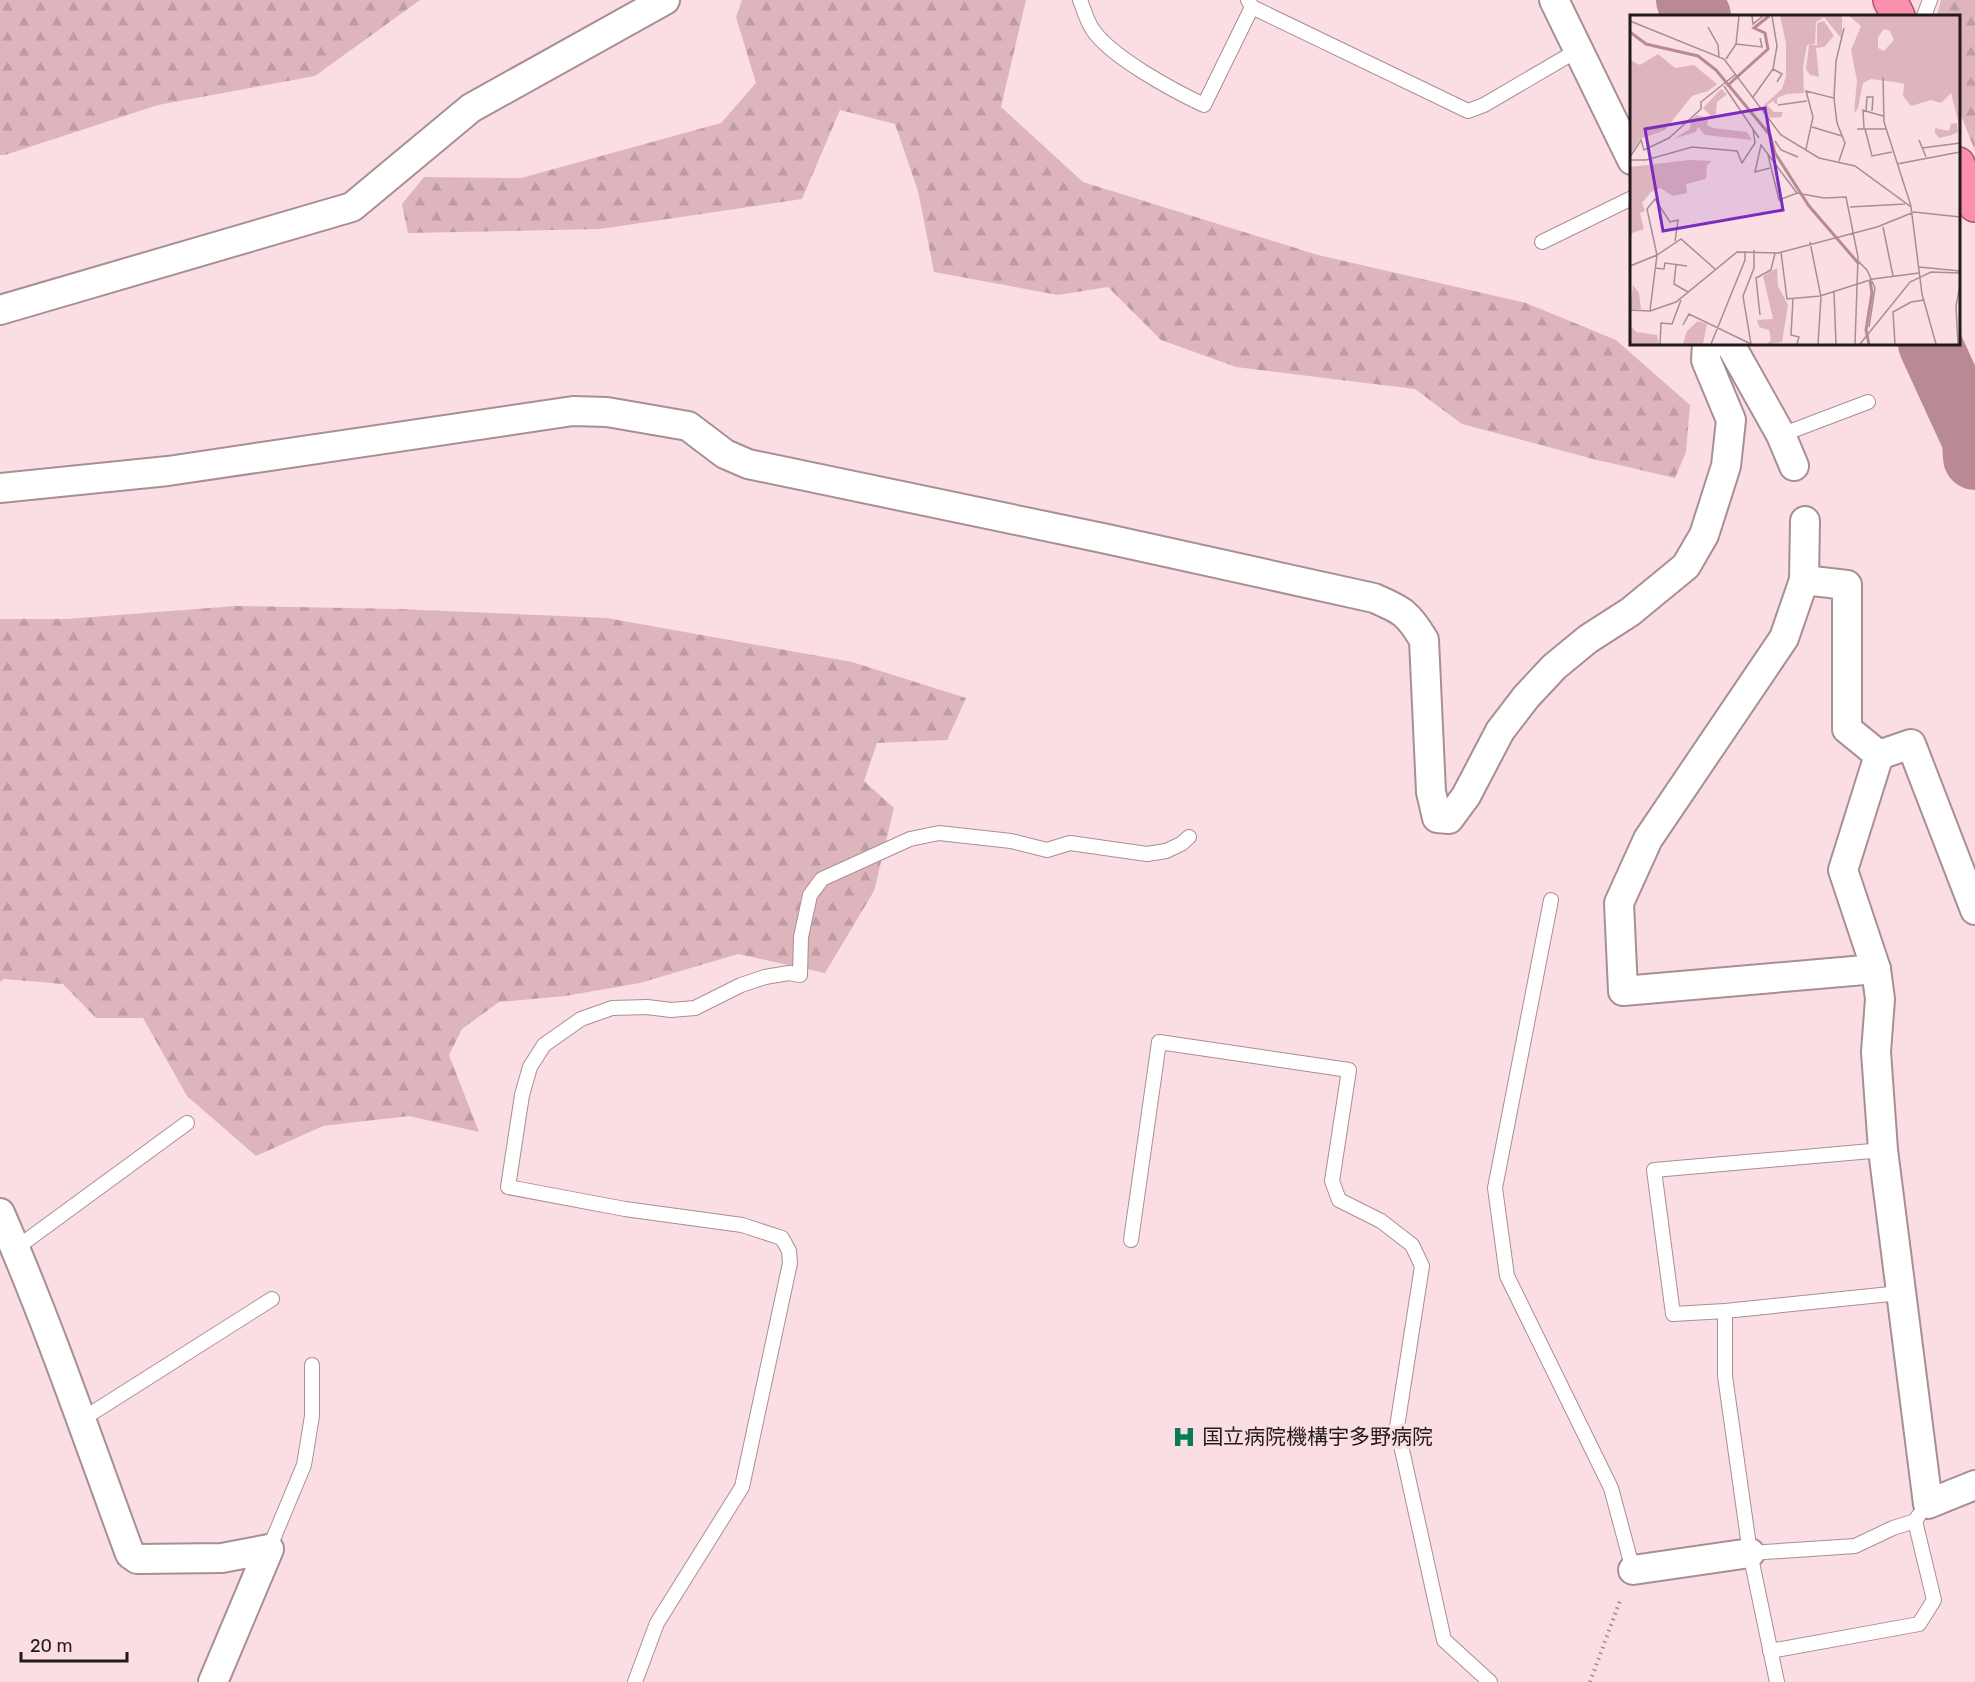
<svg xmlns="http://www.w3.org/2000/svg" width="1975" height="1682" font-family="Rubik,'Noto Sans JP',sans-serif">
	<defs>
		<pattern id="forest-firs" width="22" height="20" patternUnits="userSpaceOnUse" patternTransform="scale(1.5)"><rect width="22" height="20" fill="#dfb5bd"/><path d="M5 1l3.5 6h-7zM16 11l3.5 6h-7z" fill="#bf9ba2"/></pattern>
	</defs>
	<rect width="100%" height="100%" fill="#fadee3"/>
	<g fill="url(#forest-firs)">
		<path d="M0,0H420L315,76L158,105L5,155H0Z"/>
		<path d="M742,0H1026L1001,107L1083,182L1318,255L1526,303L1616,340L1690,405L1686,452L1675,478L1593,459L1462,424L1415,389L1236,367L1161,340L1108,287L1058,295L934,272L918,191L895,124L840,110L802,199L600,229L408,233L402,204L424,177L521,178L721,123L756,83L736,17Z"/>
		<path d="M1941,0H1975V151L1959,110L1958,16H1937Z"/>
		<path d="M236,606L398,609L607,618L852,662L966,698L947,740L877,743L864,781L894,808L874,891L825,973L738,954L640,983L565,996L499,1002L462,1029L449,1055L479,1132L409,1116L323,1126L256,1156L187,1096L143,1018H96L63,984L4,979L0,982V619H66Z"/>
	</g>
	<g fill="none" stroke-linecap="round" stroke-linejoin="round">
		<g stroke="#b98a93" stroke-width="64">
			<path d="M1688,0L1699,16"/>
			<path d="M1930,344L1974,440L1975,458"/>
		</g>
		<g stroke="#a88f93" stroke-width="16">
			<g id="service">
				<path d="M1080,0C1084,10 1087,22 1093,30C1111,57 1174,91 1204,105L1252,7"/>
				<path d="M1248,0L1252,7L1468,111L1484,105L1578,50"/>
				<path d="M1924,16L1930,0"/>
				<path d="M1542,242L1632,198"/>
				<path d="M1781,435L1868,402"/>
				<path d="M1551,900L1495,1188L1507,1276L1611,1488L1633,1570"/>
				<path d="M1883,1150L1654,1170L1673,1314L1725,1311L1900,1293"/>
				<path d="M1131,1240L1159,1042L1349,1070L1332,1181L1339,1200L1381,1221L1412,1245L1422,1266L1397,1427L1444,1640L1490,1682"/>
				<path d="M15,1249L187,1123"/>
				<path d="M1725,1311V1376L1750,1553L1777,1682"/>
				<path d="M81,1420L272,1299"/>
				<path d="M269,1549L304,1465L312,1416V1365"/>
				<path d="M1750,1553L1855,1546L1893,1528L1915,1521L1919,1515"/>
				<path d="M1770,1651L1919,1624L1934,1600L1915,1521"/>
				<path d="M635,1682L657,1623L742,1487L790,1263L789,1251L782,1238L742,1225L625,1209L508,1187L522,1095L530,1067L544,1045L581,1019L612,1008L647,1007L671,1010L695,1008L741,985L765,977L789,973L800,975L801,937L810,895L822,879L910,839L939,833L1011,841L1047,850L1070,843L1147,854L1166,851L1181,844L1189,837"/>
			</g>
		</g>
		<g stroke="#a88f93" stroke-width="32">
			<g id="minor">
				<path d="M1554,0L1632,160"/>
				<path d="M0,310L352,207L471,108L665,0"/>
				<path d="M1730,344L1781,435L1794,466"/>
				<path d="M0,488L168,471L573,411L607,412L688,426L725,454L748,464L1107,539L1374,598C1402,610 1408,613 1424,640L1431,792L1437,818L1449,819L1466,796L1500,731L1526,697L1554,667L1588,639L1630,612L1686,566L1704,535L1726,466L1731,420L1706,360L1707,344"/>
				<path d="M1804,580L1805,521"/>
				<path d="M1879,755L1843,870L1876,969L1880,999L1876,1052L1883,1150L1928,1504L1975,1485"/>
				<path d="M1879,755L1911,744L1975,910"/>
				<path d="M1876,969L1623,991L1619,903L1648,839L1784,638L1804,580L1847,585V729L1879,755"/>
				<path d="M0,1213C49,1325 88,1440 130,1554L137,1559L222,1558L269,1549L213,1682"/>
				<path d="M1633,1570L1750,1553"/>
			</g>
		</g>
		<g stroke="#ad546b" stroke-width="36">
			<g id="trunk">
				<path d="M1890,0L1898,16"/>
				<path d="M1958,164L1975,205"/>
			</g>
		</g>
		<path stroke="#a18d91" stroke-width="4" stroke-dasharray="1.5 4.5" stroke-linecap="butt" d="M1590,1682L1621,1598"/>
		<use href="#service" stroke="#fff" stroke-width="14"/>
		<use href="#minor" stroke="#fff" stroke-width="28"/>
		<use href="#trunk" stroke="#fa90ab" stroke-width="33"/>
	</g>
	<defs>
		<g id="hospital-bare" transform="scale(1.8)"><path d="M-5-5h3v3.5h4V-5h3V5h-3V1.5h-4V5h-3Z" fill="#087a55" stroke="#fadee3" stroke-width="2.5" paint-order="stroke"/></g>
	</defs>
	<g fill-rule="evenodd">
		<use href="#hospital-bare" x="1184" y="1437"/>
	</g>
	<g text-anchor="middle" stroke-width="6" stroke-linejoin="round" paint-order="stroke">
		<g font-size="21" fill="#22191b" stroke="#fadee3" text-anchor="start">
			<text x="1202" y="1444">国立病院機構宇多野病院</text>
		</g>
	</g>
	<g transform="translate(1630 15)">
		<rect width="330" height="330" fill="#fadee3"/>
		<path d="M150,1H212V16L211,23L194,2L186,7L185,29L177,30L173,52L174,78L157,79L147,83V90L143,86L137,90L144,97H153L151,102L139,103L134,90L152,74L156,61V28ZM219,1H330V113L321,78L311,88L301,85L281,91L273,81L274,69L265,67L241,64L233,68L228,93L224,98L227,66L221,35L231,11ZM254,14L260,16L264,25L254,36L248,33V22ZM28,39L45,53L64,50L87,69L78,76L62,81L35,115L10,124L0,140V45L10,50ZM67,100L78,103L77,110L83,113L117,117L122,125L75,120L68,112L66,117L43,124L60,114L61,104ZM327,108L328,117L322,120L309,123L305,118V113L319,116L321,109ZM59,145L82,146L77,150L76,164L56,169L57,178L43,181L30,173L21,177L12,188L15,196L10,198L14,214L2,218L0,226V152ZM147,253L148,271L158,290L156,302L152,327L137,329L141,325L139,315L129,312L127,305L143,304L133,261ZM3,270L9,278L11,294H0ZM68,306L77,309L73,329H53L57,316ZM0,310L6,317L27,320L29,329H0Z" fill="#dfb5bd" fill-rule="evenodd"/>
		<path d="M194,6L204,21L194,32L186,33L189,62L180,60L176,54L179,30H187V8ZM91,74L97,79L87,87L86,99L81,101L73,93Z" fill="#dfb5bd"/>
		<path fill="none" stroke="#b98a93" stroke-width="3" d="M0,17L16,29L68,41L86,55L140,120L145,138L179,191L229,249M97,71L138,34L135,18L124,13L139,1M239,329L236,315L242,278L240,265"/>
		<path fill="none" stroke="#a48f93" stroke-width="1.5" d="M122,1L123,9L133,1M0,6L94,44L151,120L189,143L225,151L281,192L292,279L306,329M78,12L88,30L89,42M106,29L109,1M96,44L106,29L132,32L130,23M143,54L152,59L147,67M253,62L254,107L281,191M94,71L129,123M123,82L143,54L147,31L142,1M204,83L206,46L214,13M148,90L177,86M232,95L253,101M233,95L234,114M236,96L237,82H243L242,96M182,112L212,121M227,114H256M235,114L242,141L262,137M289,125L296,142M145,126L151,135L168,142M292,133L330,128M176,134L183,102L176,76L204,83L207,108L215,128L209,146M138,140L149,185L167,178L194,183L216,182L228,242L225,329M0,142L11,125L14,135L39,123L71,94V87L106,59M0,145H16L62,132L107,136L112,148L125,128L123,114M267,149L330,137M140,153L125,157L131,130L167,178M220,192L275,189M253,212L263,261M180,227L191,282L188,329M151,237L157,284L190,281L243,264L289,258M228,246L237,255L245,273L239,312M46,249L44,269L58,277M0,251L27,240L51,224L85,254M289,252L330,256M25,253L34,254L35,248L57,251M204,277L206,329M163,284L161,320L169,322L167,329M0,295L20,296L46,287L107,237L148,238L247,212L284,197L330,202M20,295L27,240L17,194L25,184L40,207L48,205L45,226M130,300L126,263L141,255L145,238M53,310L59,299L121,329M30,329L31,308L42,309L51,285M81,329L115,245V236M121,329L113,281L124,253V235M230,329L280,267L301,257L330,258M265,329L263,297L281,287L294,285M328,329L326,291L330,270"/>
		<path fill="#7b2cbf" fill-opacity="0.15" stroke="#7b2cbf" stroke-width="3" d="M135,93L153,195L33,216L15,114Z"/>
		<rect width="330" height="330" fill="none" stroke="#22191b" stroke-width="3"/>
	</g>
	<path d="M21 1652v9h106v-9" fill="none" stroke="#22191b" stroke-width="3"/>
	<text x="30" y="1652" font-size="18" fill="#22191b" stroke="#fadee3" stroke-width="4.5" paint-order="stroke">20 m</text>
</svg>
